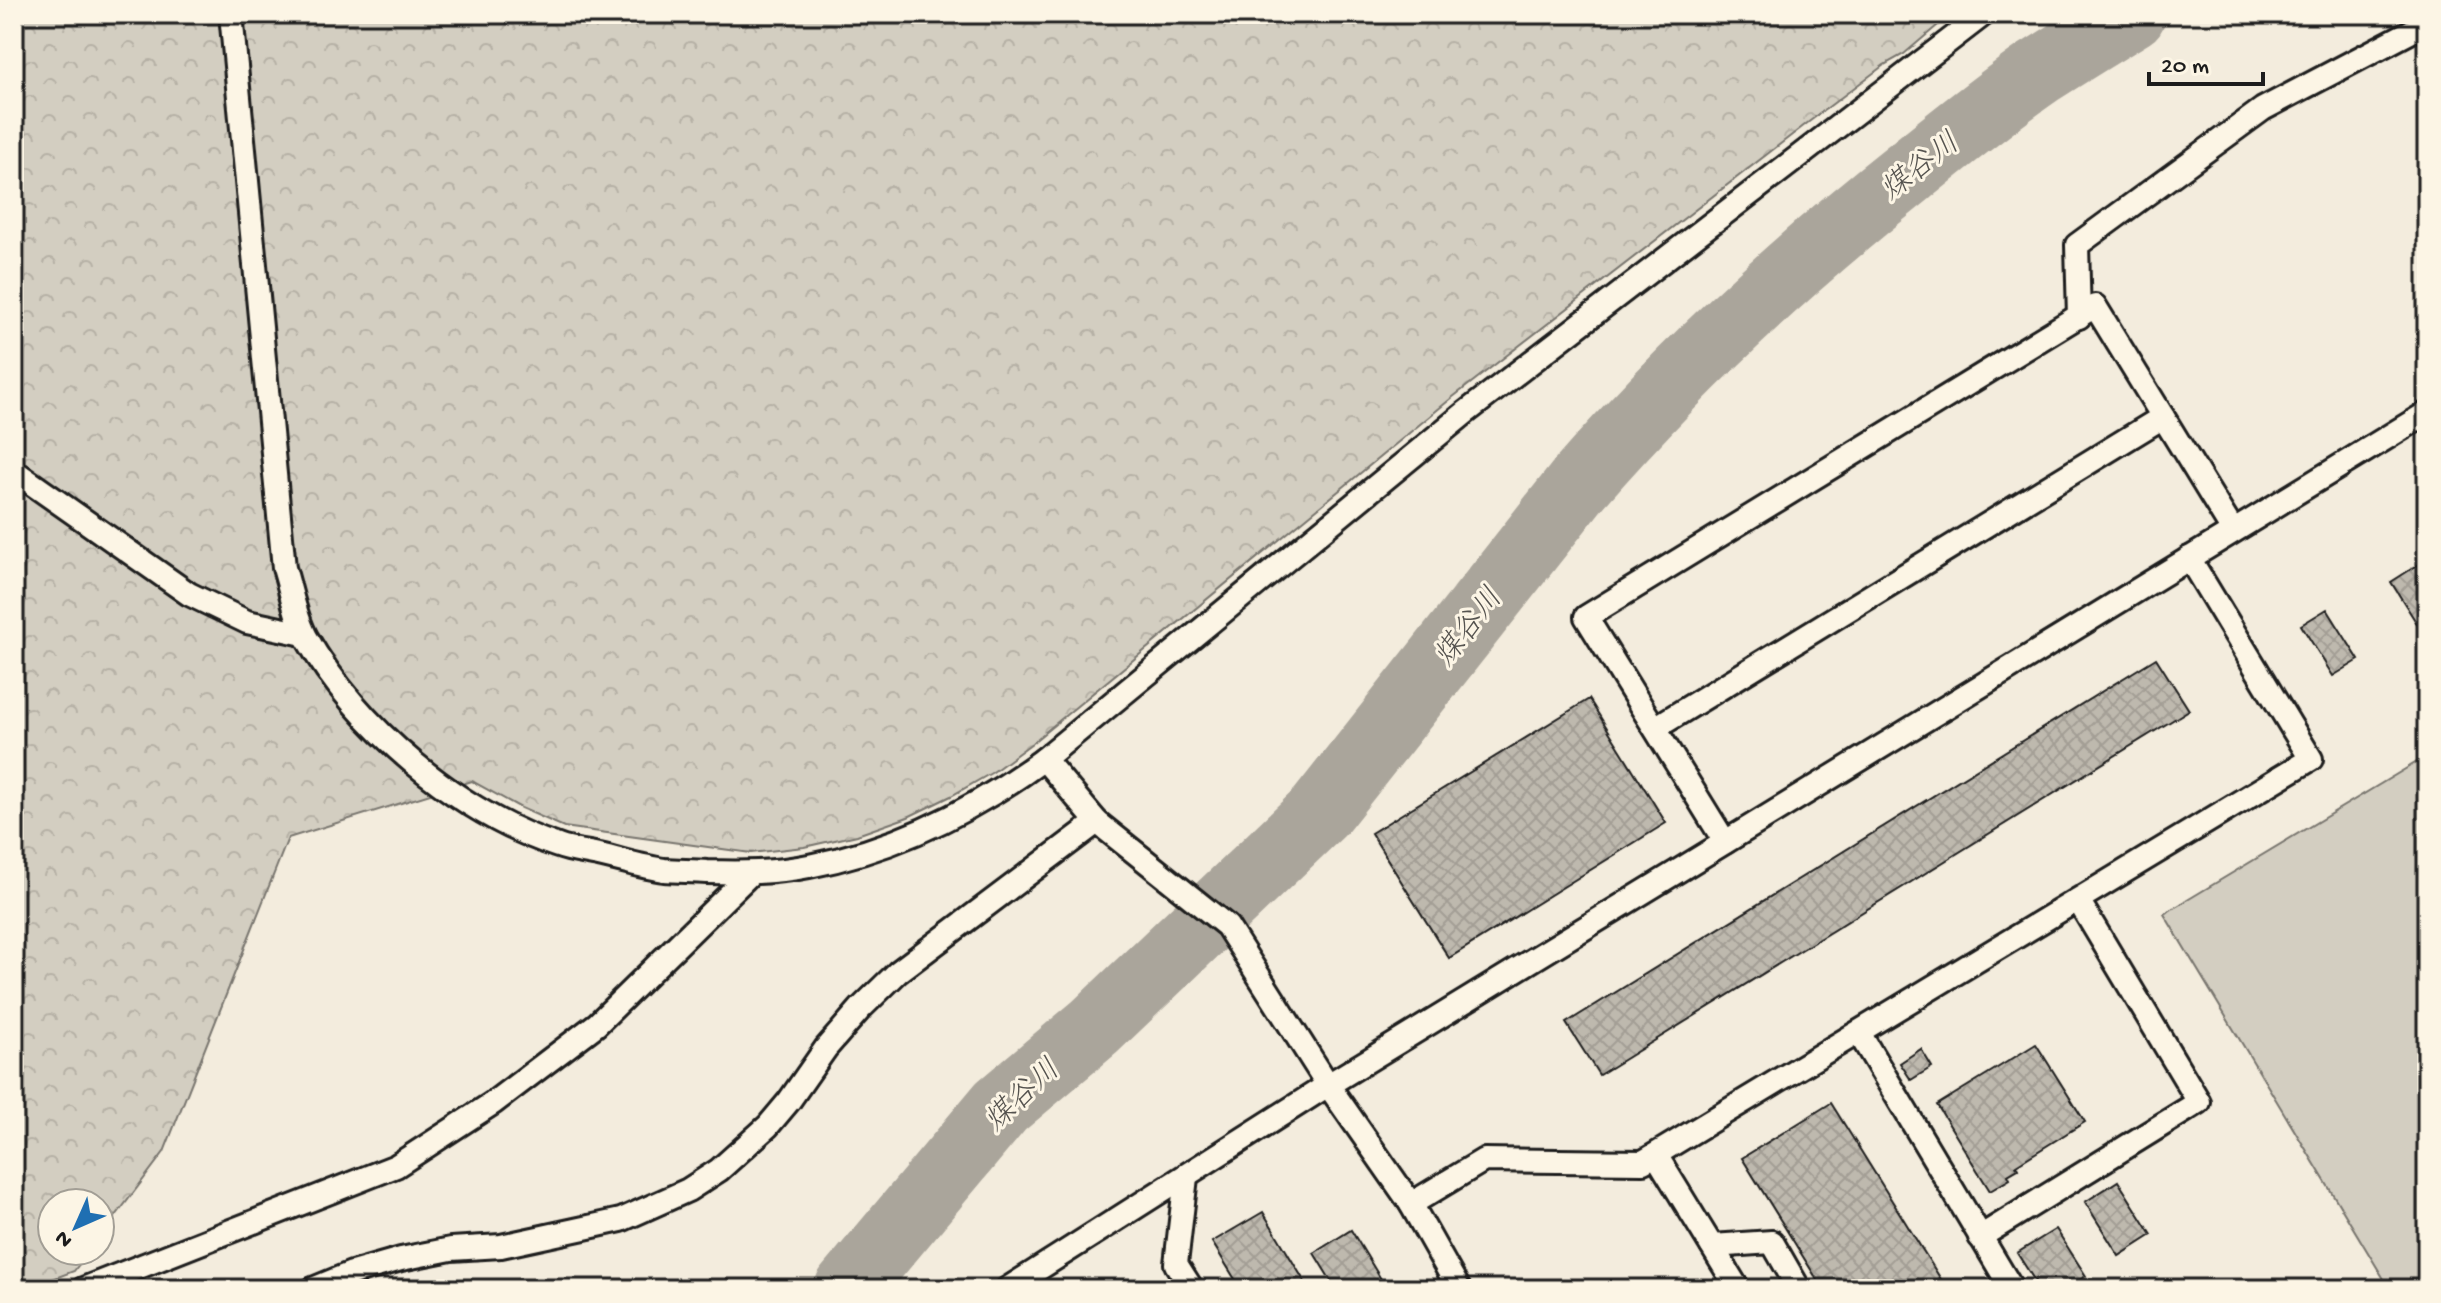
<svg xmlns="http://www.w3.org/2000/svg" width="2441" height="1303" font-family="'Gochi Hand','Klee One',sans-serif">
	<defs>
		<pattern id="forest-crowns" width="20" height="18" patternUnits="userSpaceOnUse" patternTransform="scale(2)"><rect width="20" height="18" fill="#d3cec1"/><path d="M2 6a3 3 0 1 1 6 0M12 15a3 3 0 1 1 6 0" fill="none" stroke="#b5b0a5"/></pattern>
		<pattern id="building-cross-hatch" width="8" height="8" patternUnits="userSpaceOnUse" patternTransform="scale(2)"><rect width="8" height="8" fill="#beb9ae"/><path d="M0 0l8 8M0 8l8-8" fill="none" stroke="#a39e95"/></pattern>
	</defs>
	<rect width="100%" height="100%" fill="#f3ecdd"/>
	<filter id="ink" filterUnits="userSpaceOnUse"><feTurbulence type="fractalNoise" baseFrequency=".0125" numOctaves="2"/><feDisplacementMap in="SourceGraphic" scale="16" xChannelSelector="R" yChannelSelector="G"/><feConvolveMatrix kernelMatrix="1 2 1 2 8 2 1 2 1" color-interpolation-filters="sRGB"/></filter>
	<g filter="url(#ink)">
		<path fill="#d3cec1" stroke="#78756e" stroke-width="2" d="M2427,756V1289H2390L2164,914Z"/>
		<path fill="url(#forest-crowns)" stroke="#78756e" stroke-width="2" d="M14,14H1951L1904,54L1884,65L1810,121L1453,397L1032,743L993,772L951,796L908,817L857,835L804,847L751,853L564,827L521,808L472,781L288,838L164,1152L100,1237V1203H52V1251H89L74,1271L26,1289H14Z"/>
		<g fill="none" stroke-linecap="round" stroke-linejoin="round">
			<path stroke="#aaa59b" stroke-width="68" d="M848,1289L1001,1106L1095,1027L1320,812L1578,485C1677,371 1790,266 1909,172C1951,138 1994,103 2039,72C2070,52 2101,33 2132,14"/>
		</g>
		<g fill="url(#building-cross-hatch)" stroke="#1c1c1c" stroke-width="2">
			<path d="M2427,559V637L2426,638L2391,582Z"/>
			<path d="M2327,609L2359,660L2333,676L2301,625Z"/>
			<path d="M2156,658L2189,710L1599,1075L1566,1023Z"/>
			<path d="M1589,699L1666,823L1449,958L1371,833Z"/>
			<path d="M2036,1044L2085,1122L2016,1165L2018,1169L2008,1175L2010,1179L1990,1191L1937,1105Z"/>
			<path d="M1921,1049L1932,1067L1911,1080L1900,1063Z"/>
			<path d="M1831,1103L1947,1289H1823L1742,1158Z"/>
			<path d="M2118,1181L2152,1235L2119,1256L2085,1202Z"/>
			<path d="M1263,1212L1309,1289H1241L1212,1242Z"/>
			<path d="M2056,1229L2086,1276L2065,1289H2040L2017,1253Z"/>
			<path d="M1351,1230L1387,1289H1336L1314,1253Z"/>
		</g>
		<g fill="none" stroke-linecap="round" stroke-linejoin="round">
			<g stroke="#1c1c1c" stroke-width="28">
				<g id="lane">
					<path d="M231,14L284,568C291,590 295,617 306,637C358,728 458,813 558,846C571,851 586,852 599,855C621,860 643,867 664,870C678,871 693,871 707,872C741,873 775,873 809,866C897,849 973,811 1044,759L1465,413L1984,14"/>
					<path d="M2079,317L2077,245L2263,109L2427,23"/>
					<path d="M14,471L189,594L247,622L304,634"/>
					<path d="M1655,728L2163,417"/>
					<path d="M1044,759L1097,822L1227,926L1328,1085L1411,1204L1459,1289"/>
					<path d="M1725,842L1586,617L2095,306L2233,531"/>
					<path d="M1859,1033L2012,1289"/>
					<path d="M1656,1155L1738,1289"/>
					<path d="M1186,1177L1176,1264L1192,1289"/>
					<path d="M1411,1204L1484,1160L1643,1162L2311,759L2189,558"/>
					<path d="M1980,1237L2199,1102L2078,900"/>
					<path d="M1712,1246L1772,1242L1799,1289"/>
					<path d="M83,1289L396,1166L493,1103L597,1024L751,873"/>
					<path d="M313,1289L352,1273L401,1259L451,1249L501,1246L621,1220L688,1190L719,1170L768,1126L789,1101L826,1048L861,1008L898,972L1097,822"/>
					<path d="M1007,1289L1328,1085L2427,413"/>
				</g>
			</g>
			<use href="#lane" stroke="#fcf5e5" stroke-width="22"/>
		</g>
	</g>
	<g text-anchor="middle" stroke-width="6" stroke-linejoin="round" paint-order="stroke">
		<g font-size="30" font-style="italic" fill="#55534f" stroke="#fcf5e5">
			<text transform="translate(1919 165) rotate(-38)" y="10">煤谷川</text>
			<text transform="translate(1467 626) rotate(-52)" y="10">煤谷川</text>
			<text transform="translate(1021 1094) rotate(-43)" y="10">煤谷川</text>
		</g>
	</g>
	<rect width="2441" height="1303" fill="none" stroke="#fcf5e5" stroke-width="48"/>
	<rect x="24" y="24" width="2393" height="1255" fill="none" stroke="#1c1c1c" stroke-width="3" filter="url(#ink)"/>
	<g transform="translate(76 1227) rotate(225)"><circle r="38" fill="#fcf5e5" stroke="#a29e95" stroke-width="2"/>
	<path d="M0-6L14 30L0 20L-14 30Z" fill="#1f6fb2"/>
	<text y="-12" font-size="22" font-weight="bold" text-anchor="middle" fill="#1c1c1c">N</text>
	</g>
	<path d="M2149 72v12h114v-12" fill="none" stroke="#1c1c1c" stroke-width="4"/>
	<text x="2161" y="72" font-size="24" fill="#1c1c1c" stroke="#fcf5e5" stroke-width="6" paint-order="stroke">20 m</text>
</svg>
